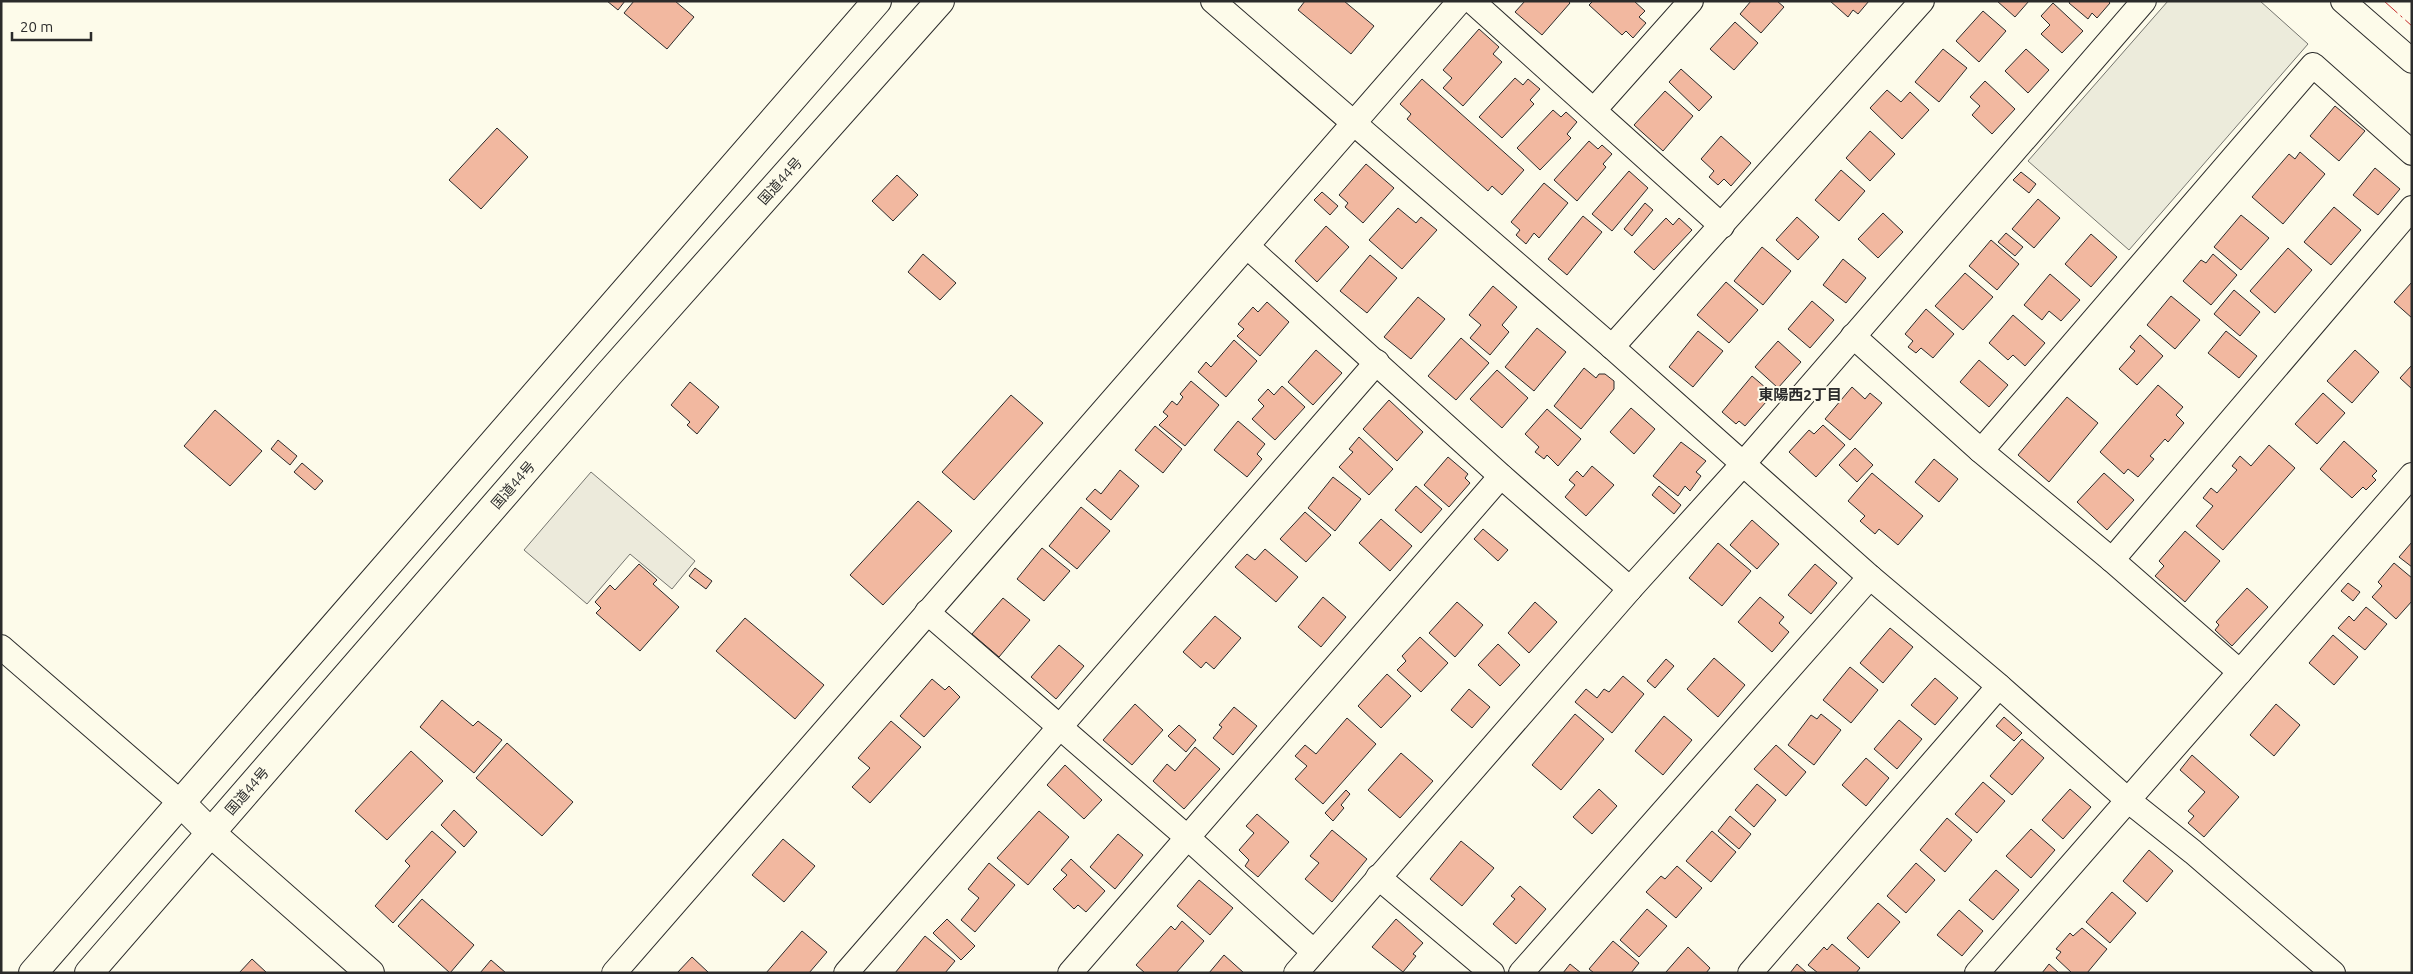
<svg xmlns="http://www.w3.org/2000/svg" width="2413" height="974" font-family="Ubuntu,'Noto Sans JP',sans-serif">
	<rect width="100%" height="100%" fill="#fdfbea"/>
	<path fill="#ecebdb" stroke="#74746e" d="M2168,1H2260L2308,44L2129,250L2028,161Z"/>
	<path fill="#eceadb" stroke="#74746e" d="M591,472L695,561L672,589L630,554L587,604L524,550Z"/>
	<g fill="#f2b8a0" stroke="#2b2b2b">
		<path d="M607,1H625L618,10Z"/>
		<path d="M634,1H675L694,17L667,49L624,13Z"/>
		<path d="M1305,1H1344L1374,26L1351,54L1298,10Z"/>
		<path d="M1525,1H1568L1570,3L1542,35L1515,12Z"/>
		<path d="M1593,1H1634L1645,11L1639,17L1646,23L1633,38L1626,31L1622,35L1589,5Z"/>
		<path d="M1751,1H1777L1784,7L1761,33L1740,14Z"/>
		<path d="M1830,1H1869L1858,14L1853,10L1848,17Z"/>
		<path d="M1997,1H2029L2015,17Z"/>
		<path d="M2070,1H2108L2110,3L2097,18L2092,13L2088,19L2069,3Z"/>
		<path d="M2053,3L2083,31L2062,53L2041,34L2050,25L2041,16Z"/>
		<path d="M1983,11L2006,31L1979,62L1956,41Z"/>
		<path d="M1735,22L1758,43L1734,70L1710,49Z"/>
		<path d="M1479,29L1499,47L1493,54L1502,62L1463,106L1443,88L1452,78L1443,70Z"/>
		<path d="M1943,49L1967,68L1939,102L1915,82Z"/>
		<path d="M2026,49L2049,70L2028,93L2005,71Z"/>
		<path d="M1681,69L1712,97L1699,111L1669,82Z"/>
		<path d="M1515,78L1523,85L1528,79L1540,89L1530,100L1534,104L1502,138L1479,117Z"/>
		<path d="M1422,79L1524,170L1502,195L1492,186L1488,191L1407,119L1411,114L1400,104Z"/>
		<path d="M1985,81L2015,109L1992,134L1972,115L1980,106L1970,97Z"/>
		<path d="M1887,90L1901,102L1910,92L1929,110L1902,139L1870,108Z"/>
		<path d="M1665,91L1693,116L1663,151L1634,125Z"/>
		<path d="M2335,106L2365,131L2339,161L2310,136Z"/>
		<path d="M1553,110L1561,117L1566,112L1577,122L1567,134L1571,138L1540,170L1517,148Z"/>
		<path d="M497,128L528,157L481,209L449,180Z"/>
		<path d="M1870,131L1895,154L1870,181L1846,158Z"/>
		<path d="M1721,136L1751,163L1731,186L1724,179L1718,185L1709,177L1714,171L1701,159Z"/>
		<path d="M1589,141L1598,149L1602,145L1612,154L1603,164L1606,167L1577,201L1554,180Z"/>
		<path d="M2300,152L2325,174L2283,224L2252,197L2289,154L2295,159Z"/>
		<path d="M1366,164L1394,188L1363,223L1345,207L1348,203L1339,195Z"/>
		<path d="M2375,168L2400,189L2378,215L2353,195Z"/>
		<path d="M1841,170L1865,191L1839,221L1815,200Z"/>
		<path d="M1629,171L1648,188L1612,231L1592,214Z"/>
		<path d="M2021,172L2036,184L2029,193L2013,180Z"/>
		<path d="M897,175L918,195L893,221L872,201Z"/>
		<path d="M1544,183L1568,203L1539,238L1534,233L1526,244L1516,235L1520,230L1511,222Z"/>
		<path d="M1322,192L1338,206L1330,215L1314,200Z"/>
		<path d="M2038,199L2060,218L2034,248L2012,229Z"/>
		<path d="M1645,203L1653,210L1632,236L1624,229Z"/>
		<path d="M2334,207L2361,230L2331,265L2304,242Z"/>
		<path d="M1398,208L1416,223L1421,217L1437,230L1402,269L1369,240Z"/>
		<path d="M1883,213L1903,232L1878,258L1858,239Z"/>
		<path d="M2241,215L2269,238L2241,270L2214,247Z"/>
		<path d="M1583,216L1602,232L1567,275L1548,259Z"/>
		<path d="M1797,217L1819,237L1798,260L1776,240Z"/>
		<path d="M1666,218L1673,225L1679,218L1692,230L1654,270L1634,252Z"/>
		<path d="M1326,226L1349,247L1317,282L1295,261Z"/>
		<path d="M2006,233L2023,247L2015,256L1998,242Z"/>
		<path d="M2091,234L2117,257L2091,287L2065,264Z"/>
		<path d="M1991,240L2019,264L1997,290L1969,266Z"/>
		<path d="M1762,247L1791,271L1763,305L1734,281Z"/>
		<path d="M2288,248L2312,270L2275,313L2250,291Z"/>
		<path d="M923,254L956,283L940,300L908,272Z"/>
		<path d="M2213,254L2237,275L2211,305L2183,281L2201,260L2206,263Z"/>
		<path d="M1370,255L1397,278L1367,313L1340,291Z"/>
		<path d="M1843,259L1866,278L1846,303L1823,285Z"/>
		<path d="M1965,273L1993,297L1963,330L1935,306Z"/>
		<path d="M2050,274L2080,300L2061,321L2049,311L2042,320L2024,305Z"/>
		<path d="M1726,282L1758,310L1729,343L1697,315Z"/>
		<path d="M2412,282V318L2394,302Z"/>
		<path d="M1493,286L1517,307L1502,325L1509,332L1490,355L1470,338L1481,325L1469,315Z"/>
		<path d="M2234,290L2260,312L2240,336L2214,314Z"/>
		<path d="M2171,296L2200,320L2175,349L2147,325Z"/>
		<path d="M1418,297L1445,319L1411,359L1384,337Z"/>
		<path d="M1812,301L1834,320L1810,348L1788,329Z"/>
		<path d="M1267,302L1289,322L1260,356L1237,336L1244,329L1238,324L1253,307L1258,312Z"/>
		<path d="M1926,309L1954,334L1933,358L1921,348L1916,353L1908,347L1913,341L1905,334Z"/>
		<path d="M2013,315L2045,343L2025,366L2013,355L2008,360L1989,343Z"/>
		<path d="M1537,328L1566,352L1534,391L1505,367Z"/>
		<path d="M1698,331L1723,351L1693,387L1669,367Z"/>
		<path d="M2226,331L2257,356L2239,378L2208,353Z"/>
		<path d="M2140,335L2163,356L2137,385L2119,369L2135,351L2130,347Z"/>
		<path d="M1461,338L1489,363L1456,400L1428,376Z"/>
		<path d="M1234,340L1257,361L1226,397L1198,372L1206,362L1211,367Z"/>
		<path d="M1778,341L1801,362L1778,388L1755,367Z"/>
		<path d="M1316,350L1342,373L1313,405L1288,382Z"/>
		<path d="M2355,350L2379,372L2352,403L2327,381Z"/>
		<path d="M1979,360L2008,385L1989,407L1960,382Z"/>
		<path d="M2412,365V389L2400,378Z"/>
		<path d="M1584,368L1596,378L1599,374H1605L1614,381V389L1581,429L1554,406Z"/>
		<path d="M1497,370L1528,398L1502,428L1470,399Z"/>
		<path d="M1752,376L1773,394L1745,426L1739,421L1736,424L1722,412Z"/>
		<path d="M1191,381L1219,405L1185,446L1159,425L1168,416L1163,412L1172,401L1177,405L1183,397L1180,394Z"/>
		<path d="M690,382L719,407L697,434L687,425L690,422L671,405Z"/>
		<path d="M2158,385L2183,407L2176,415L2184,423L2168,442L2165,439L2150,456L2154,459L2138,477L2128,469L2124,474L2100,452Z"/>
		<path d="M1282,386L1305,407L1275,440L1252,419L1264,406L1258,400L1268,389L1274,395Z"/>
		<path d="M1852,387L1865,399L1870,393L1882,403L1850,440L1825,419Z"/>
		<path d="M2323,393L2345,413L2317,444L2295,424Z"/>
		<path d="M1011,395L1043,423L974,500L942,472Z"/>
		<path d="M2067,397L2098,423L2049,482L2018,455Z"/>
		<path d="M1389,400L1423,432L1397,461L1363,429Z"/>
		<path d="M1631,408L1655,429L1634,454L1610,432Z"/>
		<path d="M1547,409L1581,439L1558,466L1547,455L1544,459L1535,452L1539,447L1525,434Z"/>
		<path d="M215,410L262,451L230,486L184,446Z"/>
		<path d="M1238,421L1265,444L1257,454L1262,459L1247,477L1214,450Z"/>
		<path d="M1823,425L1845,445L1816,477L1789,452L1809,430L1814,434Z"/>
		<path d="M1155,426L1182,449L1163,473L1135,450Z"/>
		<path d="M1359,437L1393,469L1369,495L1339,467L1353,452L1349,449Z"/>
		<path d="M278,440L297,456L290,465L271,449Z"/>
		<path d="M2344,441L2377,471L2372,476L2376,480L2366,490L2363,487L2352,498L2320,469Z"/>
		<path d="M1681,442L1706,461L1696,472L1701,476L1690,491L1685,486L1678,496L1653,476Z"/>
		<path d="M2269,445L2295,468L2223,550L2196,526L2213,506L2203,498L2211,488L2217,493L2237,470L2232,466L2240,456L2251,466Z"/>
		<path d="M1855,448L1873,465L1857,482L1839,465Z"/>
		<path d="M1448,457L1468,474L1465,478L1470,483L1449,507L1424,485Z"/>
		<path d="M1934,459L1958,479L1939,502L1915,482Z"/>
		<path d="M302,463L323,481L315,490L294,472Z"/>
		<path d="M1592,466L1614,485L1586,516L1565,497L1575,485L1569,480L1577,471L1583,477Z"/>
		<path d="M1120,470L1139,486L1111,520L1086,499L1095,489L1101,494Z"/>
		<path d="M1872,473L1923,516L1898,545L1879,529L1875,534L1860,521L1865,516L1848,501Z"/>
		<path d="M2104,473L2134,500L2107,530L2077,502Z"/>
		<path d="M1333,477L1361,499L1335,531L1308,508Z"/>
		<path d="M1416,486L1442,509L1421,533L1395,510Z"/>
		<path d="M1659,486L1681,505L1674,514L1652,495Z"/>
		<path d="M918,501L952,531L883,605L850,575Z"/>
		<path d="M1081,507L1110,531L1077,569L1049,546Z"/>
		<path d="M1305,512L1331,535L1306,562L1280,539Z"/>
		<path d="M1381,519L1412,546L1390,571L1359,543Z"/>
		<path d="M1752,520L1779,544L1757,569L1730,545Z"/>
		<path d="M1483,529L1508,550L1498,561L1474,539Z"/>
		<path d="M2185,531L2220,561L2185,602L2155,576L2164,566L2159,561Z"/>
		<path d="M2412,542V567L2399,557Z"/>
		<path d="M1718,543L1751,571L1722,606L1689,578Z"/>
		<path d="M1042,548L1070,571L1044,601L1017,579Z"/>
		<path d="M1265,549L1298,577L1276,602L1235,567L1247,554L1255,560Z"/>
		<path d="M2394,563L2412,578V601L2396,619L2372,597L2382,586L2378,582Z"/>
		<path d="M639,564L657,580L653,584L679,607L640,651L596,613L601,608L595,602L610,585L615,590Z"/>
		<path d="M1815,564L1837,583L1811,614L1788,595Z"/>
		<path d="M695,568L712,581L706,589L689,576Z"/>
		<path d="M2348,583L2360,592L2353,601L2341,591Z"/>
		<path d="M2247,588L2268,607L2232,646L2215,630L2219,625L2216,622Z"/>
		<path d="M1323,597L1346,617L1321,647L1298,627Z"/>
		<path d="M1760,597L1784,617L1779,623L1789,632L1772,652L1738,622Z"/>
		<path d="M1003,598L1030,620L999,657L972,634Z"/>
		<path d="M1457,602L1483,625L1455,657L1429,633Z"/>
		<path d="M1535,602L1557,622L1529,653L1508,633Z"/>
		<path d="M2366,607L2387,624L2365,650L2338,628L2349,616L2354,621Z"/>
		<path d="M1215,616L1241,638L1214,669L1206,662L1201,668L1183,652Z"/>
		<path d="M745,618L824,685L795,719L716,651Z"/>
		<path d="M1890,628L1913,647L1883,683L1860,663Z"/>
		<path d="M2333,635L2358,657L2334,685L2309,663Z"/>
		<path d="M1420,637L1448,663L1421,692L1397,670L1406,661L1402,656Z"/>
		<path d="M1498,644L1520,665L1500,686L1478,665Z"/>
		<path d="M1059,645L1084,666L1056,699L1031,677Z"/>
		<path d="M1714,658L1745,685L1718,717L1687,689Z"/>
		<path d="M1666,659L1674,666L1655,688L1647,681Z"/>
		<path d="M1850,667L1878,690L1851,723L1823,700Z"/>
		<path d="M1387,674L1411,696L1381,728L1358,706Z"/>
		<path d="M1623,676L1644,694L1612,733L1575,702L1586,689L1597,698L1604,689L1609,692Z"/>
		<path d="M1935,678L1958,698L1935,725L1911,705Z"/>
		<path d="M932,679L945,690L949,686L960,697L924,737L900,716Z"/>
		<path d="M1469,689L1490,707L1472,728L1451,710Z"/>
		<path d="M442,700L473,726L478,721L502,740L474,773L420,727Z"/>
		<path d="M1135,704L1163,730L1132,765L1103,740Z"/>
		<path d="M2276,704L2300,725L2274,756L2250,735Z"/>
		<path d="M1234,707L1257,726L1233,755L1213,738L1222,727L1219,725Z"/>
		<path d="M1575,714L1604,739L1561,790L1532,765Z"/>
		<path d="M1821,714L1841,730L1814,765L1788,745L1811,715L1817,719Z"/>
		<path d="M1664,716L1692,740L1663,775L1635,751Z"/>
		<path d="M2004,717L2022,733L2014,741L1996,726Z"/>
		<path d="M1347,718L1376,744L1323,804L1295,779L1307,766L1295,756L1305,745L1316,754Z"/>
		<path d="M1899,720L1922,739L1897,769L1874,749Z"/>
		<path d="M891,721L921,747L870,803L852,787L870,768L858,758Z"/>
		<path d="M1179,725L1196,740L1186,752L1168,736Z"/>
		<path d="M2022,739L2044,758L2012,795L1990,776Z"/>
		<path d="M507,743L573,802L542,836L476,778Z"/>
		<path d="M1776,745L1806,772L1786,796L1754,769Z"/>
		<path d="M1195,747L1220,769L1184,809L1153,781L1167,764L1175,771Z"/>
		<path d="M411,751L443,781L387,840L355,811Z"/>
		<path d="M1401,753L1433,781L1400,818L1368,790Z"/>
		<path d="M2192,755L2239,797L2204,837L2188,823L2194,816L2188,811L2205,792L2180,770Z"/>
		<path d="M1866,758L1889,778L1866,806L1842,785Z"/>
		<path d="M1065,765L1102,800L1084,819L1047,785Z"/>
		<path d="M1983,782L2005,801L1977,833L1955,814Z"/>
		<path d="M1757,784L1776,800L1754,827L1735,810Z"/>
		<path d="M1599,789L1617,806L1592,834L1573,817Z"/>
		<path d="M2070,789L2091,807L2063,839L2042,820Z"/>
		<path d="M1346,790L1350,794L1341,805L1344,808L1333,821L1325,813Z"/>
		<path d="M454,810L477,832L464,847L441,825Z"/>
		<path d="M1039,811L1069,837L1028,885L997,858Z"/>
		<path d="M1257,814L1289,842L1258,877L1245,866L1249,860L1239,850L1254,833L1246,826Z"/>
		<path d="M1730,816L1751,834L1739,849L1718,831Z"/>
		<path d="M1947,818L1972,840L1945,872L1920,850Z"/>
		<path d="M2031,829L2055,850L2031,878L2006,856Z"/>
		<path d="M1332,830L1367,859L1332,902L1305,879L1319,863L1310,856Z"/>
		<path d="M432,831L456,852L393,923L375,906L410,866L405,861Z"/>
		<path d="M1712,831L1736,852L1711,882L1686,861Z"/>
		<path d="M1118,834L1143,855L1115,889L1090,867Z"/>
		<path d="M783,839L815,866L784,902L752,875Z"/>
		<path d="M1461,841L1494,868L1462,906L1430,879Z"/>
		<path d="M2149,850L2173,871L2147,902L2123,881Z"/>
		<path d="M1071,859L1105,891L1086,912L1078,905L1074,909L1053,889L1067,875L1061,870Z"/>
		<path d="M989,863L1015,885L975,932L961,920L979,898L968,889Z"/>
		<path d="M1916,863L1935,880L1906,913L1887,896Z"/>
		<path d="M1677,866L1702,888L1676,918L1646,892L1661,876L1665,879Z"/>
		<path d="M1996,870L2019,890L1993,920L1969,900Z"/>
		<path d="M1199,880L1233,908L1210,935L1177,906Z"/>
		<path d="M1520,886L1546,909L1516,944L1493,924L1515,899L1511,896Z"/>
		<path d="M2112,892L2136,913L2110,943L2086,922Z"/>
		<path d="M422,899L474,945L450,973L398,926Z"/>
		<path d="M1878,903L1900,922L1868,958L1847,938Z"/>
		<path d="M1647,909L1667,926L1639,957L1620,940Z"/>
		<path d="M1959,910L1983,931L1962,956L1937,935Z"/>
		<path d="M947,919L975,946L961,960L933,933Z"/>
		<path d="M1396,919L1423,943L1413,954L1416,956L1403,972L1372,947Z"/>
		<path d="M1182,921L1204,941L1176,973H1145L1136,965L1171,926L1175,930Z"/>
		<path d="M2082,928L2107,949L2087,973H2072L2056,958L2061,952L2056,949L2070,933L2073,936Z"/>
		<path d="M802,931L827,952L809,973H766Z"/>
		<path d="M925,936L955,961L945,973H895Z"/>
		<path d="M1613,941L1639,963L1631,973H1594L1589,969Z"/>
		<path d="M1832,944L1860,968L1856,973H1818L1808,965L1824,947L1827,950Z"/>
		<path d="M1688,947L1710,968L1706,973H1668L1666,972Z"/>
		<path d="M1224,955L1244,973H1209Z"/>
		<path d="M692,957L709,973H677Z"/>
		<path d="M252,959L267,973H239Z"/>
		<path d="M491,960L506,973H480Z"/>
		<path d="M1570,964L1581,973H1563Z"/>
		<path d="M1797,964L1807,973H1790Z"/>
		<path d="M2049,964L2059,973H2042Z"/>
	</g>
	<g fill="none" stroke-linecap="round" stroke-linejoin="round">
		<g stroke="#2b2b2b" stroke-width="26">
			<g id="street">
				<path d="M1213,1L1612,347L1870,577L1999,686L2129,801L2193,852L2333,973"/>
				<path d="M1472,1L1722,226"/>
				<path d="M2343,1L2412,61"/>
				<path d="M1594,110L1691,1"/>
				<path d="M1248,247L1501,476L1630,589"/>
				<path d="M1853,336L1981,451L2112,560L2240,672"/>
				<path d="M1612,347L1922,1"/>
				<path d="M1981,451L2313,65L2412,153"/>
				<path d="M2112,560L2412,208"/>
				<path d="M927,612L1188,838L1314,952"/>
				<path d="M1,647L181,803"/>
				<path d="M1378,877L1492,973"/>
				<path d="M614,973L1460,1"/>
				<path d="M846,973L1377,362"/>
				<path d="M1070,973L1501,476"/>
				<path d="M1296,973L1630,589L1743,464L2144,1"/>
				<path d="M1521,973L1870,577"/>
				<path d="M1750,973L1999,686"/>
				<path d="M1977,973L2412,475"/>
			</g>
		</g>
		<g stroke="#2b2b2b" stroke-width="30">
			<path id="secondary" d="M181,803L211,833L370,973"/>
		</g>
		<g stroke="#2b2b2b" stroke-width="30">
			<g id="highway">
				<path d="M33,973L877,1"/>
				<path d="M89,973L608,375L940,1"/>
			</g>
		</g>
		<use href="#street" stroke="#fdfbea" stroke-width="24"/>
		<use href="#secondary" stroke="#fdfbea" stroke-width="28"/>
		<use href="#highway" stroke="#fdfbea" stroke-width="28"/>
		<path stroke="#c62828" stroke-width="1" stroke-dasharray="18 4 2.5 4" stroke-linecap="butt" d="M2384,1L2412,26"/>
	</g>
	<g text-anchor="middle" stroke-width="4" stroke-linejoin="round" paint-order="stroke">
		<g font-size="14" fill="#2b2b2b" stroke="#fdfbea">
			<text transform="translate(780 181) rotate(-48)" y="5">国道44号</text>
			<text transform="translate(513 485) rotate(-49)" y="5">国道44号</text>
			<text transform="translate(247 791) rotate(-49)" y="5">国道44号</text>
		</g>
		<g font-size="15" font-weight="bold" fill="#2b2b2b" stroke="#fdfbea">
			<text x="1800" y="400">東陽西2丁目</text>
		</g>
	</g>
	<rect width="2413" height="974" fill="none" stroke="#2b2b2b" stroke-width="5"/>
	<path d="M12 32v8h79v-8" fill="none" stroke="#2b2b2b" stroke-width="2.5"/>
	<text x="20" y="32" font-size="15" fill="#2b2b2b" stroke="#fdfbea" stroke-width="4" paint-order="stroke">20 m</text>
</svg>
